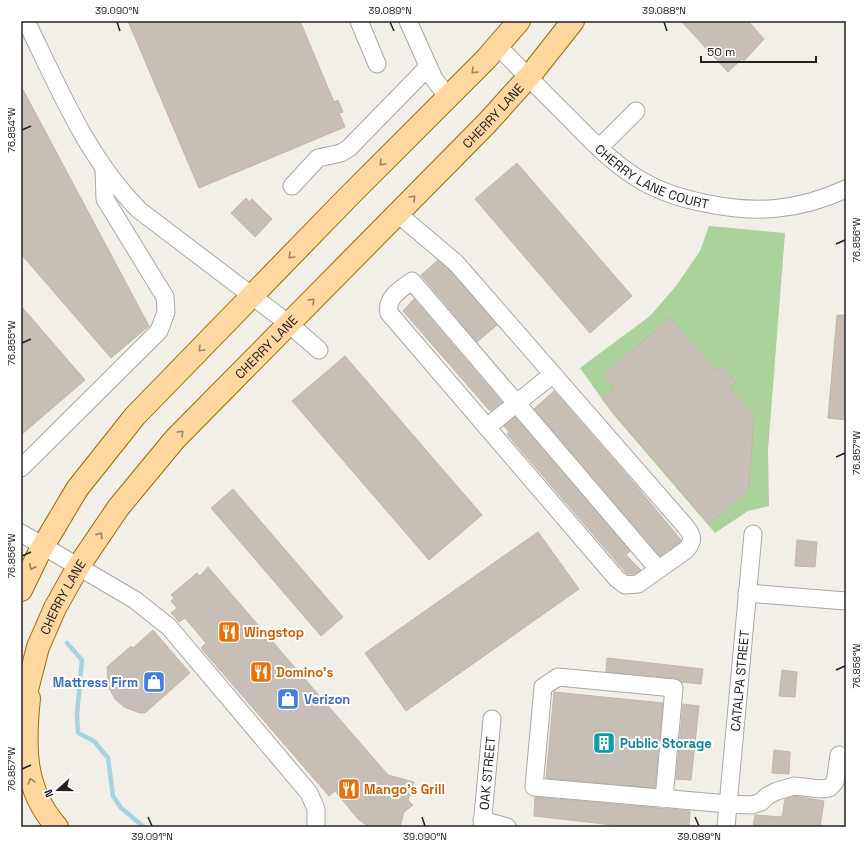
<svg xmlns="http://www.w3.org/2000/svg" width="867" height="848" font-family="'Space Grotesk',sans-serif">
	<rect width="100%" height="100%" fill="#f2eee8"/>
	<path fill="#abd29b" d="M709,226L785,233L768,450L769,506L748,511L715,533L612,413L580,368L650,316L676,286L700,251Z"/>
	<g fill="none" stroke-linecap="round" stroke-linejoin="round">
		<path stroke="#a7d3e0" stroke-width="4.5" d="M67,643L82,660L77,714L78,733L94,741L108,758L113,796L121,808L144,827"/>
	</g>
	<g fill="#c7beb6" stroke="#c4b5a9">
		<path d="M128,21H300L334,102L338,100L343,112L339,113L345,127L199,188Z"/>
		<path d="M681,21H748L764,39L744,61L742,59L728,72Z"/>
		<path d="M21,86L149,326L111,358L21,254Z"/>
		<path d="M517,163L632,296L590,333L475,199Z"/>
		<path d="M246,198L249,202L252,199L272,219L255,237L231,213Z"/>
		<path d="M438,260L449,270L497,325L477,342L421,275Z"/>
		<path d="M414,299L502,402L490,411L403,311Z"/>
		<path d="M21,306L85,380L21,435Z"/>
		<path d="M837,315H846V420L828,418Z"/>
		<path d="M670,318L716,371L722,366L736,383L730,388L754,415L749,490L709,524L602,399L615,387L604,374Z"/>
		<path d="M345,356L482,515L429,560L292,401Z"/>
		<path d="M554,391L633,482L681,540L679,543L660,556L534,409Z"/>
		<path d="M515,417L630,551L626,555L641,570L634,574H627L507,434L509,432L504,426Z"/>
		<path d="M233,489L343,617L321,636L211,508Z"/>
		<path d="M538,532L579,589L406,711L365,653Z"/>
		<path d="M797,540L817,542L815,567L795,566Z"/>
		<path d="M208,567L388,775L414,782L408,800L413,805L404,812L400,827H369L358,819L335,791L329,796L201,648L206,643L185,618L179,622L171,613L177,608L171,601L174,598L171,595L197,573L200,576Z"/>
		<path d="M153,630L190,673L145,713H140L124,707L115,699L109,688L107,667L131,646L133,648Z"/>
		<path d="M607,658L703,669L701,684L681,682L675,678L606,672Z"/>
		<path d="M782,670L797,672L795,697L779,696Z"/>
		<path d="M554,692L663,703L655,788L546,778Z"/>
		<path d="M683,704L699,706L691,780L676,779Z"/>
		<path d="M774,750L790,752L789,774L772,773Z"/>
		<path d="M795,796L824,801L820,827H753L755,815L782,817L785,799Z"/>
		<path d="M535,797L690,811L689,827H631L534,816Z"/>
	</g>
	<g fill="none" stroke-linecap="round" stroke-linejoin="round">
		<g stroke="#a8a8a8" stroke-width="19">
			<g id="minor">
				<path d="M26,21C59,88 86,156 139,210L289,324L319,350"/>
				<path d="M359,21L377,64"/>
				<path d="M408,21L434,79L448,97"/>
				<path id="s1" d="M498,46C521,70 545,94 568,117C589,138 609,160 634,176C655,190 679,198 704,203C755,214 798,211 846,189"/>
				<path d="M599,148L636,111"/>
				<path d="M292,186L318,158L341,153L349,148L428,67"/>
				<path d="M398,214L456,263L686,527C693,536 694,541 686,550L638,584L625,585L617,579L389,313C386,297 400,290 412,281L658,569"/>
				<path d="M487,427L553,374"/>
				<path d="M21,468L159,331L166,312L165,297L105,199L104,169"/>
				<path d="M21,533L135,600L169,627L309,793L316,809V827"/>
				<path d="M747,593L846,601"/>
				<path d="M664,799L674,688L558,677L543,687L534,787L728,804L752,805L761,802L767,796L777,791L794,786L821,789L829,788L835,782L839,755"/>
				<path d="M482,820L507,827"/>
				<path id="s2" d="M482,827L492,719"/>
				<path id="s3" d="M726,827L753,534"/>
			</g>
		</g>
		<g stroke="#9e6b00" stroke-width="24">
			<g id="major">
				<path d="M21,590L39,553L77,489L135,416L351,194L486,59L519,21"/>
				<path d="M29,698C24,746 23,789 57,827"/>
				<path id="s4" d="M21,713L38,647L55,608L78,567L118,508L175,439L487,123L532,73L573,21"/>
			</g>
		</g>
		<use href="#minor" stroke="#fff" stroke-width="17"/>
		<use href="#major" stroke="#ffd79f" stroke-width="22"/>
	</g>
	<defs><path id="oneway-chevron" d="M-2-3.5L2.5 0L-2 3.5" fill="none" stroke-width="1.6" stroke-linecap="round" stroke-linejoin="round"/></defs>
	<g stroke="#9b8566">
		<use href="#oneway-chevron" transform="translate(474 71) rotate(136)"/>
		<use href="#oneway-chevron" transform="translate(382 163) rotate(135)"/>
		<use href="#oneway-chevron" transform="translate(413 198) rotate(-45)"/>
		<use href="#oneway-chevron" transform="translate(291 256) rotate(134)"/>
		<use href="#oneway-chevron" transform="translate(312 301) rotate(-45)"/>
		<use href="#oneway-chevron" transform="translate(201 349) rotate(135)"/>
		<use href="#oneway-chevron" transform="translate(181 433) rotate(-45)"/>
		<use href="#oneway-chevron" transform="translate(100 535) rotate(-55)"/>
		<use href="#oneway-chevron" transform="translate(32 567) rotate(116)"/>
		<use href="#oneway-chevron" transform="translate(31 781) rotate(-106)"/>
	</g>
	<path fill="none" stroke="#212121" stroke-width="1.5" d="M117,22L120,31M390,22L394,31M664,22L667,31M22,130L31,126M836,244L845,240M22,343L31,339M836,457L845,453M22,556L31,552M836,670L845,666M22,769L31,765M148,817L152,826M422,817L425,826M695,817L699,826"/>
	<defs>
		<g id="restaurant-square" transform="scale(1.15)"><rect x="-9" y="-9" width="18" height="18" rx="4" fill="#e8710a" stroke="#fff"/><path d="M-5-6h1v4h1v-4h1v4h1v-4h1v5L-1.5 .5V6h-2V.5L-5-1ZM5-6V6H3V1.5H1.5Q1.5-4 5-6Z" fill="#fff"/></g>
		<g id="shop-square" transform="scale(1.15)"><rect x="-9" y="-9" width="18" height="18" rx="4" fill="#3f7fe0" stroke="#fff"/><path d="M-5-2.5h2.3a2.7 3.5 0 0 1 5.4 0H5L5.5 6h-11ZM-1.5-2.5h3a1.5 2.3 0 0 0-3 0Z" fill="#fff"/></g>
		<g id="building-square" transform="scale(1.15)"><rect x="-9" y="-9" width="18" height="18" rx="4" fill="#0f9aa8" stroke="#fff"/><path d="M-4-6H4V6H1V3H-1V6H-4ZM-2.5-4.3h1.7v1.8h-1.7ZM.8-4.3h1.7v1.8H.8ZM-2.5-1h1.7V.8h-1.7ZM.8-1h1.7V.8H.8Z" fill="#fff"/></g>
	</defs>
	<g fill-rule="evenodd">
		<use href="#restaurant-square" x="229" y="632"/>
		<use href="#restaurant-square" x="261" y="672"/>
		<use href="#shop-square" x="154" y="682"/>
		<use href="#shop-square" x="288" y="699"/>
		<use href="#building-square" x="604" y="743"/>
		<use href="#restaurant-square" x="349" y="789"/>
	</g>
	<g text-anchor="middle" stroke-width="4" stroke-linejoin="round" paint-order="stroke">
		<g font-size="13" fill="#212121" stroke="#fff">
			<text dy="5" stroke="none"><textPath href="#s4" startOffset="772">CHERRY LANE</textPath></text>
			<text dy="5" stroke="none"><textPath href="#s1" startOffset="205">CHERRY LANE COURT</textPath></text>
			<text dy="5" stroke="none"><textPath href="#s4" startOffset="448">CHERRY LANE</textPath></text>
			<text dy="5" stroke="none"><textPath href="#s4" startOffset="124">CHERRY LANE</textPath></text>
			<text dy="5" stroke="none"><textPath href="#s3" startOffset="147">CATALPA STREET</textPath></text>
			<text dy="5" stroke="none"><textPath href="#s2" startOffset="54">OAK STREET</textPath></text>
		</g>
		<g font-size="13" font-weight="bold" fill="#c56008" stroke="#fff" text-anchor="start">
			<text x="244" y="637">Wingstop</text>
			<text x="276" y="677">Domino's</text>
			<text x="364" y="794">Mango's Grill</text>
		</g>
		<g font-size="13" font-weight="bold" fill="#366cbe" stroke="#fff" text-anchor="end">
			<text x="138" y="687">Mattress Firm</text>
			<text x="304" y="704" text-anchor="start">Verizon</text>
		</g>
		<g font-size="13" font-weight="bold" fill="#0d838f" stroke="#fff" text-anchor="start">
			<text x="620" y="748">Public Storage</text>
		</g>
	</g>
	<rect width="867" height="848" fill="none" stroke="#ffffff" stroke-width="44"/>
	<g transform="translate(58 790) rotate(249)" stroke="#ffffff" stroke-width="3" paint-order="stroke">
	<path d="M0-3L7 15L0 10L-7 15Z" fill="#212121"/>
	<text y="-6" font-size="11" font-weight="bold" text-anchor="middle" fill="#212121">N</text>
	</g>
	<path d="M701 56v6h115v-6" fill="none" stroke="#212121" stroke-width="2"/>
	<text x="707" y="56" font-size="12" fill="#212121" stroke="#ffffff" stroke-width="3" paint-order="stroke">50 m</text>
	<rect x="22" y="22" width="823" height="804" fill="none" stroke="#212121" stroke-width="1.5"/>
	<g font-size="10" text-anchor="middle" fill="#212121">
		<text x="117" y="14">39.090°N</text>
		<text x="390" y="14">39.089°N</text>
		<text x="664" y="14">39.088°N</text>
		<text transform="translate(11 130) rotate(-90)" y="4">76.854°W</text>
		<text transform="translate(856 240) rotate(-90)" y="4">76.856°W</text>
		<text transform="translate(11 343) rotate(-90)" y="4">76.855°W</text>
		<text transform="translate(856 453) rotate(-90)" y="4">76.857°W</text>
		<text transform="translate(11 556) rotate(-90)" y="4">76.856°W</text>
		<text transform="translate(856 666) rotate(-90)" y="4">76.858°W</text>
		<text transform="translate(11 769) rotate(-90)" y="4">76.857°W</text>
		<text x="152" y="840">39.091°N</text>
		<text x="425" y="840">39.090°N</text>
		<text x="699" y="840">39.089°N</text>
	</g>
</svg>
